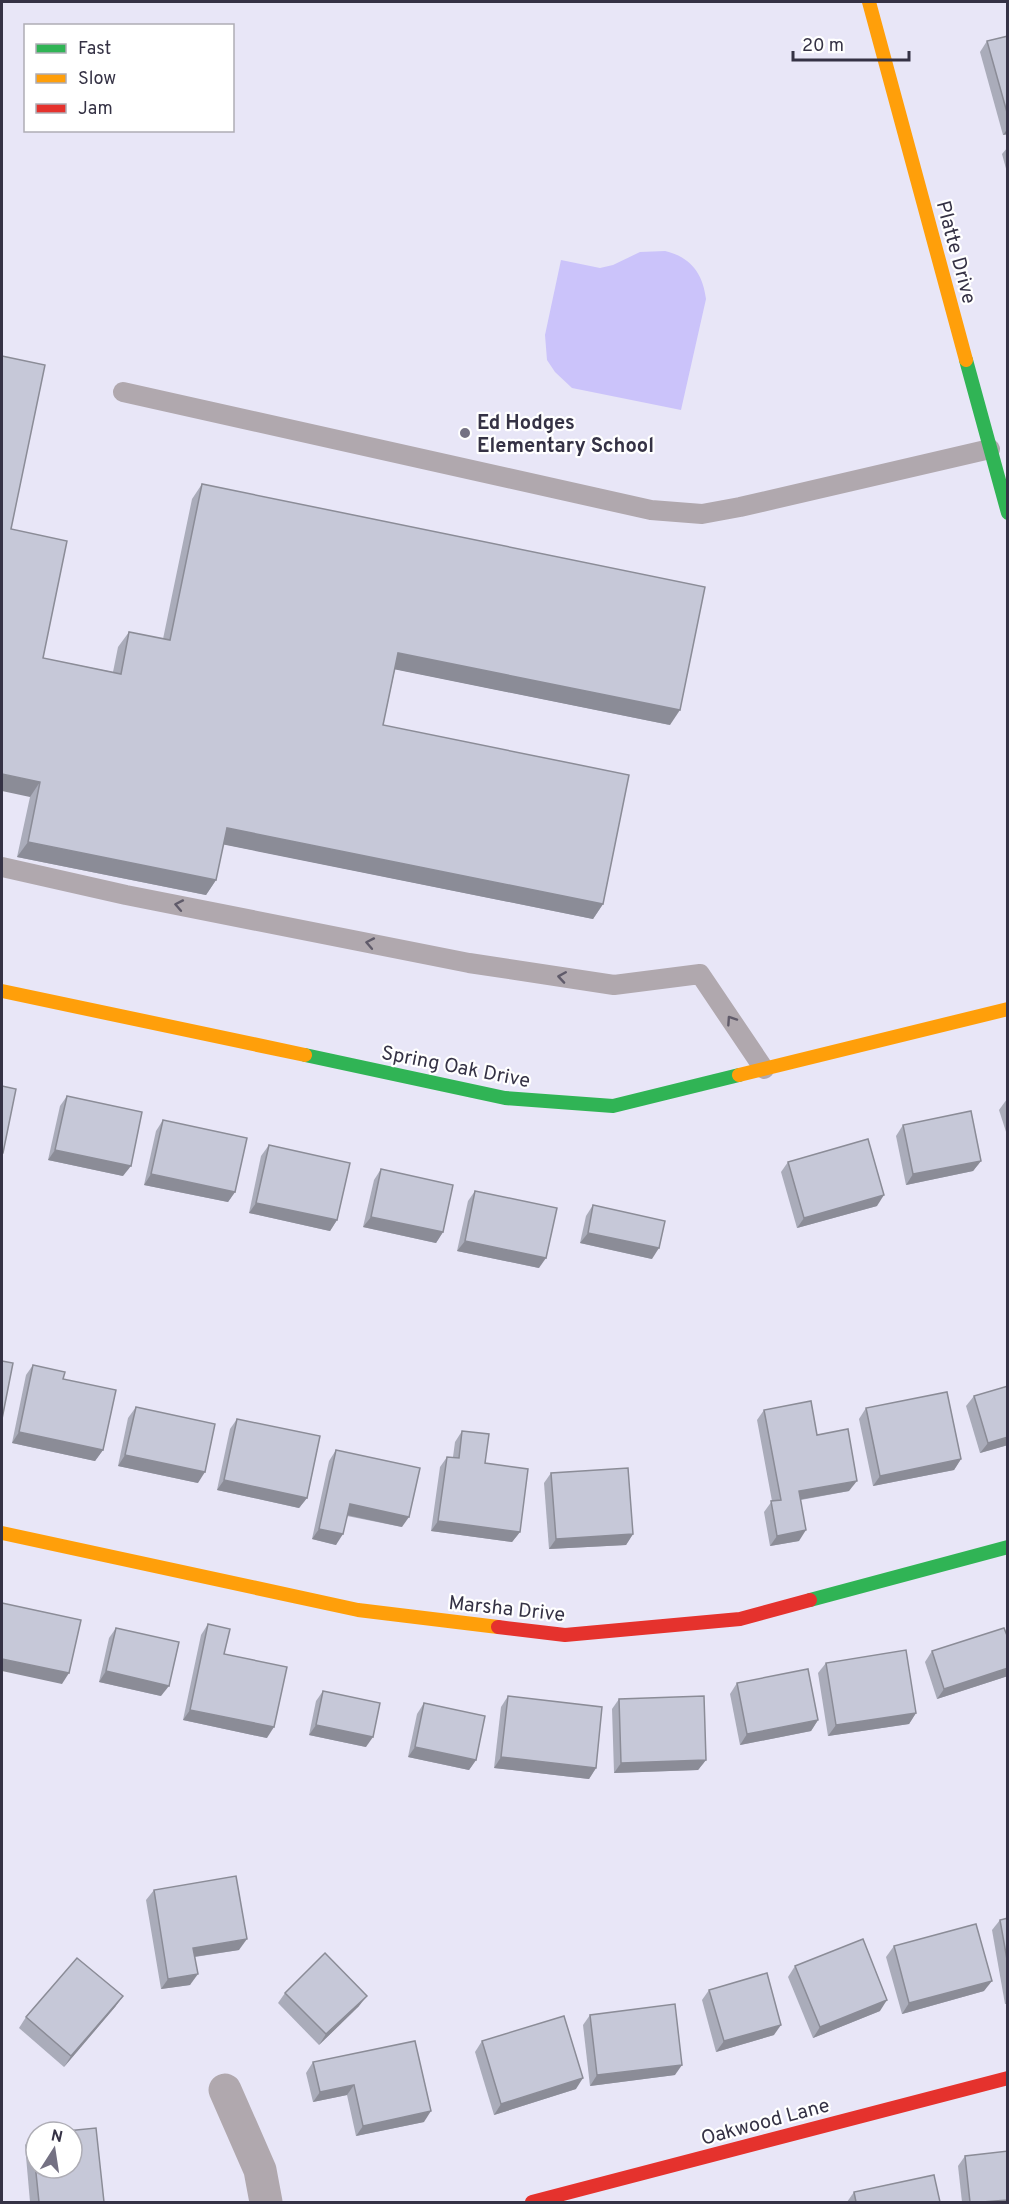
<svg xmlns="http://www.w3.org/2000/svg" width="1009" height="2204" font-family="Overpass,sans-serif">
	<rect width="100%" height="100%" fill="#e8e6f7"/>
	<path fill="#cbc3fa" d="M665,251C691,257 703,274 706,299L681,410L572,388L555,372L547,360L545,335L561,260L600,268L613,265L640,252Z"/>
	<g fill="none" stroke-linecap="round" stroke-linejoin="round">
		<g stroke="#b0a8ae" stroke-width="20">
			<path d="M123,392L651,510L702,514L740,507L990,449"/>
			<path d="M2,867L126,895L469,963L614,985L700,974L764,1069"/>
		</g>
		<path stroke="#b0a8ae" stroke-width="33" d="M225,2090L260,2170L266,2202"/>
		<g stroke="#30b455" stroke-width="14">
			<path d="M966,360L1008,513"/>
			<path d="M305,1055L505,1098L613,1106L739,1075"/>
			<path d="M810,1600L1008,1547"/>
		</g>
		<g stroke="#ff9f0a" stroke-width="14">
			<path d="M869,2L966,360"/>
			<path d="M2,991L305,1055"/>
			<path d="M739,1075L1008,1009"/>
			<path d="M2,1533L358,1610L498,1627"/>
		</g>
		<g stroke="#e5322d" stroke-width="14">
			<path d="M498,1627L565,1635L740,1619L810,1600"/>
			<path d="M532,2202L1008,2078"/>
		</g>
	</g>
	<g fill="#aaacba">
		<path d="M1008,36V134L1003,135L980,52L987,41Z"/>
		<path d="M1008,147V176L1002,154Z"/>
		<path d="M202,484L670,725L395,669L383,725L603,904L593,919L223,844L216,880L206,895L17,857L30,797L11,529L43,658L113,672L118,647L129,632L163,639L192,499Z"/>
		<path d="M67,1096L123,1176L48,1160L60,1106Z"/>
		<path d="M1007,1099H1008V1138L999,1110Z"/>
		<path d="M163,1120L235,1192L228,1202L144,1185L156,1131Z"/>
		<path d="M903,1125L981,1161L973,1171L906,1185L896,1136Z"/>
		<path d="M269,1145L337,1220L330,1231L249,1213L261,1156Z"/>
		<path d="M788,1162L877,1206L797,1228L781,1172Z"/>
		<path d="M381,1169L443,1232L436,1243L363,1227L374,1180Z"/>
		<path d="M475,1191L539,1268L457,1251L468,1201Z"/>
		<path d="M593,1205L652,1259L580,1243L586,1216Z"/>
		<path d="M33,1365L63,1379L103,1450L95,1461L12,1443L26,1375Z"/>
		<path d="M974,1396L1008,1445L980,1453L966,1406Z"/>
		<path d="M136,1407L198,1483L118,1466L128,1418Z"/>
		<path d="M866,1408L961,1459L954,1470L873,1486L859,1419Z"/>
		<path d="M764,1410L817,1435L849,1491L801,1500L799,1541L770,1546L764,1512L772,1501L757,1420Z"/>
		<path d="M237,1419L307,1498L299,1508L217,1490L230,1429Z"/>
		<path d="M462,1431L485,1463L520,1532L512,1542L431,1531L440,1467L447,1457H453L455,1442Z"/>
		<path d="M336,1450L402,1527L347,1516L336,1545L312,1539L329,1461Z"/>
		<path d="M551,1473L633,1534L626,1545L549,1549L544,1483Z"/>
		<path d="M208,1624L224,1654L267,1738L183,1720L201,1635Z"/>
		<path d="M116,1628L161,1696L99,1682L109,1638Z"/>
		<path d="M1008,1638V1676L937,1699L925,1662L932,1651Z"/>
		<path d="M826,1663L916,1713L909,1724L828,1736L818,1673Z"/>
		<path d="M737,1683L818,1720L811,1731L740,1745L730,1694Z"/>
		<path d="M323,1691L366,1747L309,1735L316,1701Z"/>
		<path d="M508,1696L596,1768L589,1779L494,1768L501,1707Z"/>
		<path d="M619,1699L706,1760L698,1770L614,1773L612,1709Z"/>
		<path d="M424,1703L476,1760L469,1770L408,1757L417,1714Z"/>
		<path d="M154,1890L239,1950L195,1957L190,1985L161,1989L146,1900Z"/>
		<path d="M1008,1918V2004H1005L992,1930L1000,1920Z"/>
		<path d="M894,1946L984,1991L902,2014L886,1957Z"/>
		<path d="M795,1966L880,2011L813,2038L788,1977Z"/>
		<path d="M709,1990L774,2035L716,2052L702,2000Z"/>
		<path d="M285,1993L359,2006L319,2045L278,2003Z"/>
		<path d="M123,1996L115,2007L64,2067L19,2028L26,2017Z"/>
		<path d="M590,2015L675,2075L590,2086L583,2025Z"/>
		<path d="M482,2041L576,2089L494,2115L475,2052Z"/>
		<path d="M313,2062L424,2122L356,2136L347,2095L313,2102L306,2073Z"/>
		<path d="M32,2134L104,2202H30L25,2145Z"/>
		<path d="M965,2156L1008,2202H962L958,2166Z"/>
		<path d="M854,2192L940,2202H847Z"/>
	</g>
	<g fill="#8b8c97">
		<path d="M1008,128V134L1003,135Z"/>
		<path d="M398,653L680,710L670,725L388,668Z"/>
		<path d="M2,774L40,782L30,797L2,791Z"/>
		<path d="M227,828L603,904L593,919L216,843Z"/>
		<path d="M28,842L216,880L206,895L17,857Z"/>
		<path d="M55,1150L131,1166L123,1176L48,1160Z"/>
		<path d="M981,1161L973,1171L906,1185L913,1174Z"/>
		<path d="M151,1174L235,1192L228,1202L144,1185Z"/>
		<path d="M884,1195L877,1206L797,1228L804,1218Z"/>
		<path d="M256,1203L337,1220L330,1231L249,1213Z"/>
		<path d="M371,1217L443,1232L436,1243L363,1227Z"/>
		<path d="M588,1233L659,1248L652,1259L580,1243Z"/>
		<path d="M465,1241L546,1258L539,1268L457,1251Z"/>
		<path d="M19,1432L103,1450L95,1461L12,1443Z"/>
		<path d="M1008,1437V1445L980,1453L988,1443Z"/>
		<path d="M125,1455L205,1472L198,1483L118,1466Z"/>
		<path d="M961,1459L954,1470L873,1486L880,1476Z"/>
		<path d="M224,1480L307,1498L299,1508L217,1490Z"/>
		<path d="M857,1481L849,1491L792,1501L799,1491Z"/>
		<path d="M350,1504L409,1517L402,1527L342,1514Z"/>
		<path d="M438,1521L520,1532L512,1542L431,1531Z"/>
		<path d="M319,1529L343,1534L336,1545L312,1539Z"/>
		<path d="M806,1530L799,1541L770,1546L777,1536Z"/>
		<path d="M633,1534L626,1545L549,1549L556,1539Z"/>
		<path d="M2,1659L69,1673L62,1684L2,1671Z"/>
		<path d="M1008,1668V1676L937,1699L944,1689Z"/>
		<path d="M106,1671L169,1686L161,1696L99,1682Z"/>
		<path d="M190,1710L274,1727L267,1738L183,1720Z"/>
		<path d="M916,1713L909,1724L828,1736L836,1725Z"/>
		<path d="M818,1720L811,1731L740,1745L747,1734Z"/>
		<path d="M316,1725L373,1737L366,1747L309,1735Z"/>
		<path d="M415,1747L476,1760L469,1770L408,1757Z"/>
		<path d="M501,1757L596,1768L589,1779L494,1768Z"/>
		<path d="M706,1760L698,1770L614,1773L621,1763Z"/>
		<path d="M247,1939L239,1950L186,1958L193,1948Z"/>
		<path d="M198,1974L190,1985L161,1989L168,1979Z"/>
		<path d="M992,1981L984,1991L902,2014L909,2003Z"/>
		<path d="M123,1996L115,2007L64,2067L71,2056Z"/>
		<path d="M367,1996L359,2006L319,2045L326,2034Z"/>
		<path d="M887,2000L880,2011L813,2038L820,2027Z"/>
		<path d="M781,2025L774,2035L716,2052L724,2041Z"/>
		<path d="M682,2065L675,2075L590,2086L597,2075Z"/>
		<path d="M583,2078L576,2089L494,2115L501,2104Z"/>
		<path d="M354,2085L347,2095L313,2102L320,2092Z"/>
		<path d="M431,2111L424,2122L356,2136L363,2126Z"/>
		<path d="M1008,2200V2202H982Z"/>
	</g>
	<g fill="#c6c8d8" stroke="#8b8c97" stroke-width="1.5">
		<path d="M1008,36V116L987,41Z"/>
		<path d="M2,356L45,365L11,529L67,541L43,658L121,674L129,632L170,640L202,484L705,587L680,710L398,653L383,725L629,775L603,904L227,828L216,880L28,842L40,782L2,774Z"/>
		<path d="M2,1086L16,1089L3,1153H2Z"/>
		<path d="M67,1096L142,1112L131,1166L55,1150Z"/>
		<path d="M971,1111L981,1161L913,1174L903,1125Z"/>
		<path d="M163,1120L247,1138L235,1192L151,1174Z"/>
		<path d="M868,1139L884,1195L804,1218L788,1162Z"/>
		<path d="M269,1145L350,1163L337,1220L256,1203Z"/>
		<path d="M381,1169L453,1185L443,1232L371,1217Z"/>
		<path d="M475,1191L557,1208L546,1258L465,1241Z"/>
		<path d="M593,1205L665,1221L659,1248L588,1233Z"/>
		<path d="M2,1361L13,1363L2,1419Z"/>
		<path d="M33,1365L65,1372L63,1379L116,1390L103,1450L19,1432Z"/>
		<path d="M1008,1386V1437L988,1443L974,1396Z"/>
		<path d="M947,1392L961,1459L880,1476L866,1408Z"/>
		<path d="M811,1401L817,1435L848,1429L857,1481L799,1491L806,1530L777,1536L771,1501L781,1500L764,1410Z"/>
		<path d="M136,1407L215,1424L205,1472L125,1455Z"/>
		<path d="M237,1419L320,1436L307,1498L224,1480Z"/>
		<path d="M462,1431L489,1434L485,1463L528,1469L520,1532L438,1521L447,1457L459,1458Z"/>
		<path d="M336,1450L420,1468L409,1517L350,1504L343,1534L319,1529Z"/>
		<path d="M628,1468L633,1534L556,1539L551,1473Z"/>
		<path d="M2,1603L81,1620L69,1673L2,1659Z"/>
		<path d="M208,1624L230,1629L224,1654L287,1667L274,1727L190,1710Z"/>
		<path d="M116,1628L179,1642L169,1686L106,1671Z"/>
		<path d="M1004,1628L1008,1638V1668L944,1689L932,1651Z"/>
		<path d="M906,1650L916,1713L836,1725L826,1663Z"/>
		<path d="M808,1669L818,1720L747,1734L737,1683Z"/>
		<path d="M323,1691L380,1703L373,1737L316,1725Z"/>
		<path d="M508,1696L602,1707L596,1768L501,1757Z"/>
		<path d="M704,1696L706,1760L621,1763L619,1699Z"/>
		<path d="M424,1703L485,1716L476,1760L415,1747Z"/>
		<path d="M236,1876L247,1939L193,1948L198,1974L168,1979L154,1890Z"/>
		<path d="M1008,1918V1965L1000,1920Z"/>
		<path d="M976,1924L992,1981L909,2003L894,1946Z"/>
		<path d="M863,1939L887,2000L820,2027L795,1966Z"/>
		<path d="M325,1953L367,1996L326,2034L285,1993Z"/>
		<path d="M77,1958L123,1996L71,2056L26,2017Z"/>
		<path d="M767,1973L781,2025L724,2041L709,1990Z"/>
		<path d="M675,2004L682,2065L597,2075L590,2015Z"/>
		<path d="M564,2016L583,2078L501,2104L482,2041Z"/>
		<path d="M415,2041L431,2111L363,2126L354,2085L320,2092L313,2062Z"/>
		<path d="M96,2128L104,2202H39L32,2134H36V2168H72V2132H56Z"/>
		<path d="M1008,2151V2200L982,2202H970L965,2156Z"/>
		<path d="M934,2175L940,2202H856L854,2192Z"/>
	</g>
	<defs><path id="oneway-chevron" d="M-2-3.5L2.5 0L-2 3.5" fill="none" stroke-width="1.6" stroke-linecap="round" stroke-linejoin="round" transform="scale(1.5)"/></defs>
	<g stroke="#605b6a">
		<use href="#oneway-chevron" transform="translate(179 905) rotate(-169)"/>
		<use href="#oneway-chevron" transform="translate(370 943) rotate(-169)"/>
		<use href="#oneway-chevron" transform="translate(562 977) rotate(-171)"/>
		<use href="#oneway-chevron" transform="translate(731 1020) rotate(-124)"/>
	</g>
	<circle fill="#747183" stroke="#fff" stroke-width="2" cx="465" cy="433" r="6"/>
	<g text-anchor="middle" stroke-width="4.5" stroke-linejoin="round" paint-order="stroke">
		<g font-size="20" fill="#353245" stroke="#fff">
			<text transform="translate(957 252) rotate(75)" y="7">Platte Drive</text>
			<text transform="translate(456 1066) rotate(11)" y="7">Spring Oak Drive</text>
			<text transform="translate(507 1608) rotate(6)" y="7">Marsha Drive</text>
			<text transform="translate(765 2121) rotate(-15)" y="7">Oakwood Lane</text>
		</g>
		<g font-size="20" font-weight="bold" fill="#353245" stroke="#fff" text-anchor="start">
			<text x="477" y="429">Ed Hodges<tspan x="477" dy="23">Elementary School</tspan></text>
		</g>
	</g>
	<rect width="1009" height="2204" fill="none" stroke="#353245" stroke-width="6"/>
	<rect x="24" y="24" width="210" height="108" fill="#ffffff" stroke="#aeadb5" stroke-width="1.5"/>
	<rect x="36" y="44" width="30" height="9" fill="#30b455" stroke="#aeadb5" stroke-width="1.5"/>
	<text x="78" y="54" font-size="18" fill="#353245">Fast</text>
	<rect x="36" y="74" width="30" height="9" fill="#ff9f0a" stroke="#aeadb5" stroke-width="1.5"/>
	<text x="78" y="84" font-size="18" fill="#353245">Slow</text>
	<rect x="36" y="104" width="30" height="9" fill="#e5322d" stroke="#aeadb5" stroke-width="1.5"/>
	<text x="78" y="114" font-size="18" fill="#353245">Jam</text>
	<g transform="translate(54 2150) rotate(12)"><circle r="28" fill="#ffffff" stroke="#aeadb5" stroke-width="1.5"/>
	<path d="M0-4.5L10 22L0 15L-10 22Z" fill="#747183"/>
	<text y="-9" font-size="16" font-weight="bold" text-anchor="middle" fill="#353245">N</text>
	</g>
	<path d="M793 51v9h116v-9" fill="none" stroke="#353245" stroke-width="3"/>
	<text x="802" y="51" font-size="18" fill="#353245" stroke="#ffffff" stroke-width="4.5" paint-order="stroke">20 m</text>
</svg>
